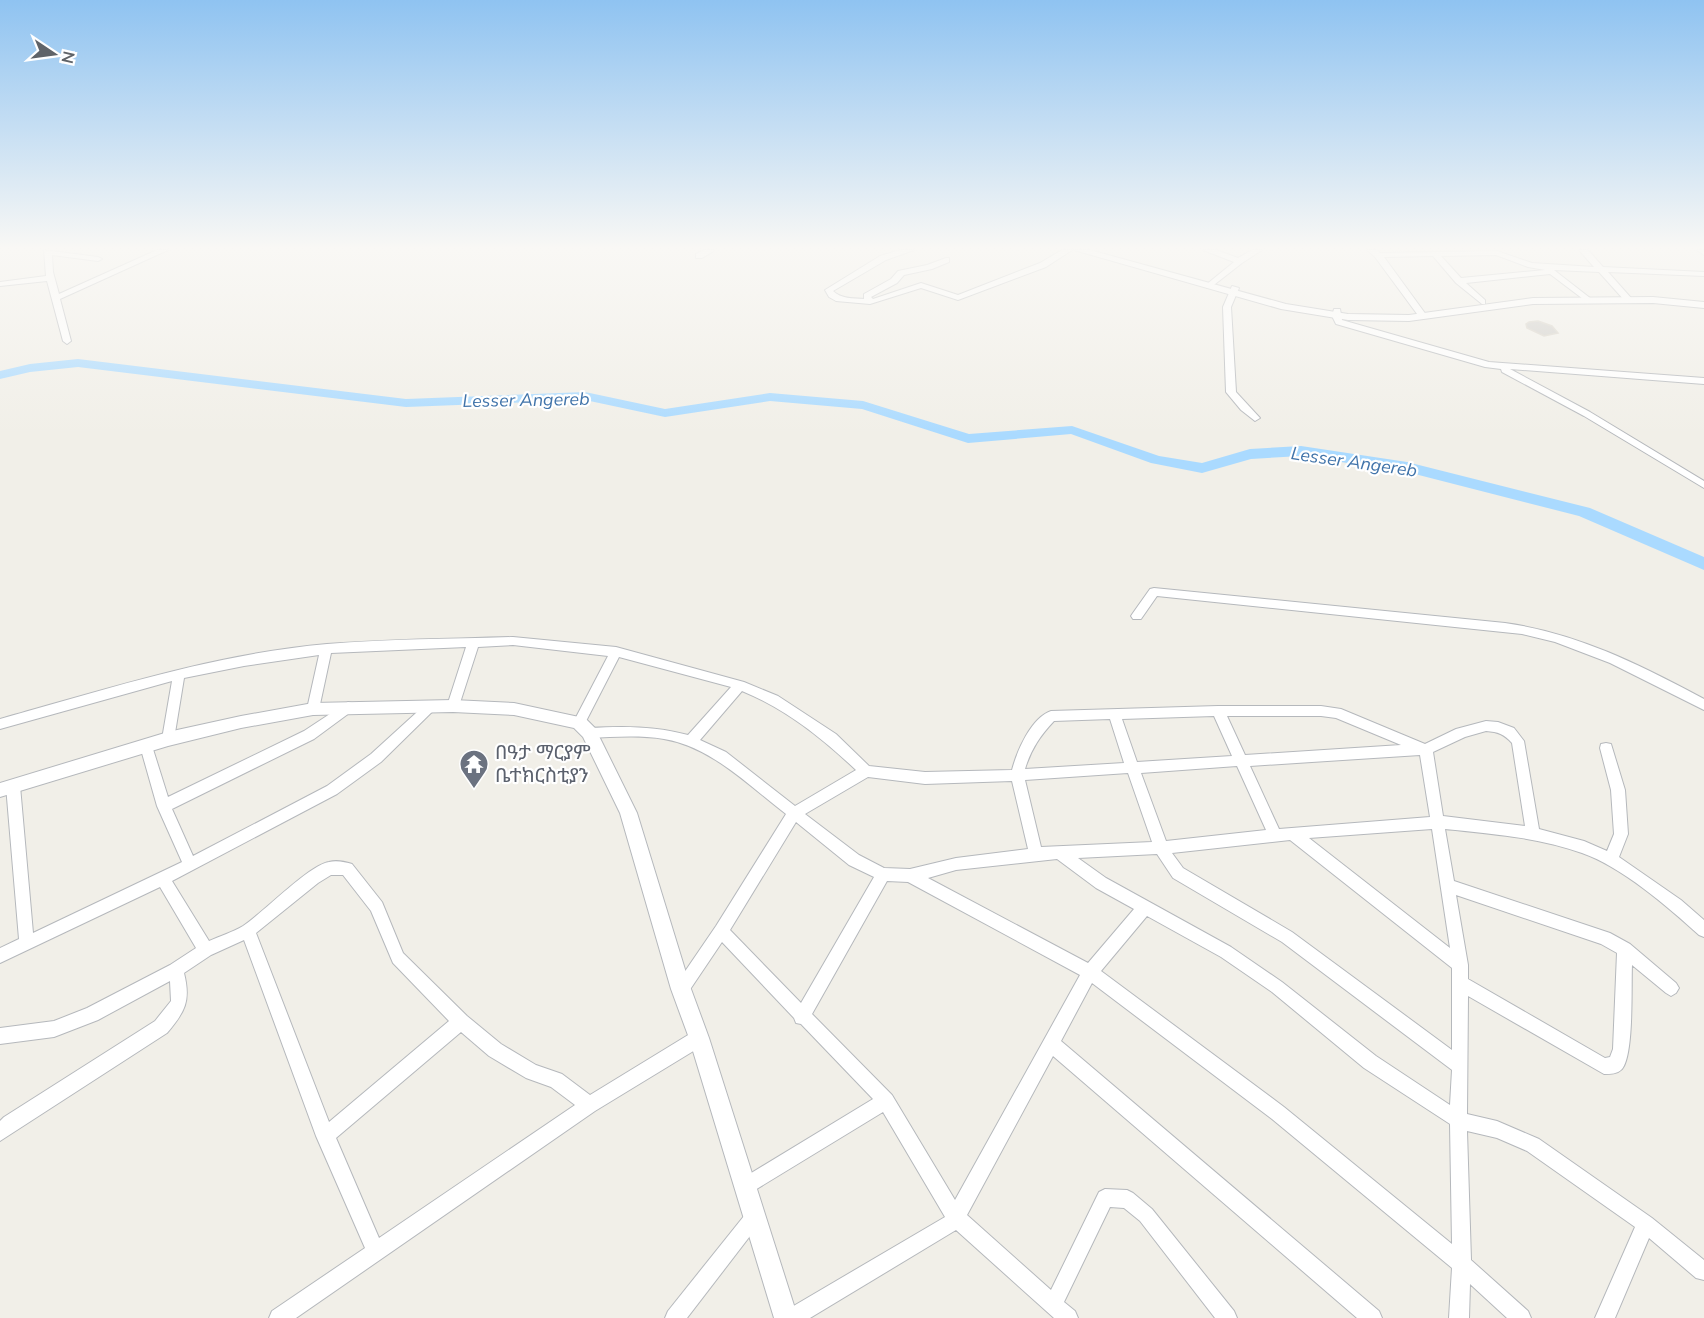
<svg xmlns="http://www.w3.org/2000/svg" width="1704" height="1318" font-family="'Nunito Sans','Noto Sans Ethiopic',sans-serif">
	<rect width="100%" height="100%" fill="#f1efe8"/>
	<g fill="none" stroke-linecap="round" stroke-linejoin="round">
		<path fill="#aadaff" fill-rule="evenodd" d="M78,359L406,399L585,392L665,409L770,393L863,401L969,434L1072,426L1159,456L1202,463L1250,449L1301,446L1407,462L1590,508L1704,557V570L1579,516L1407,472L1301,456L1251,459L1202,473L1151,463L1071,434L968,443L862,409L770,401L665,417L585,400L406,407L78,367L30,372L0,379V371L30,364Z"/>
	</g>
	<path fill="#cccac5" stroke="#d6d1c6" stroke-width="1.5" d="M1538,321L1552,326L1558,333L1544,336L1527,328L1526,324L1529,322Z"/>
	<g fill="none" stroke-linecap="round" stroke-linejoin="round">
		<g stroke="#b5b8bc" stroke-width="2">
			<g id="minor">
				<path d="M44,250L98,257L102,259L98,261L52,255L53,272L59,294L157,250H168L60,299L71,341L67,344L63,341L47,281L0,286V282L46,276Z"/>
				<path d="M704,250H715L702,258H696V254Z"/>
				<path d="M900,250H914L886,260L833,291C841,299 853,298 864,299V294L891,279L898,271L927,265L946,258H949V262L932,269L904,275L897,283L871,297L873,299L921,283L958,295L1040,263L1062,250H1072L1046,267L958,300L921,288L870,304L836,301L829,297L825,290L880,256Z"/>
				<path d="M1203,250H1216L1238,258L1252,250H1262L1242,263L1210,288H1207V284L1234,262Z"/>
				<path d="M1367,250H1377L1380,253L1497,251L1532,263L1594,267L1579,250H1588L1603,267L1704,272V276L1608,272L1632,299L1628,301H1625L1599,272L1554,270L1590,298L1591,300L1587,302L1550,274L1466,283L1485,300V304H1482L1456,283L1433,256L1384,257L1427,316L1423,318H1420L1375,257ZM1496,255L1528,267L1545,270L1461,278L1441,256Z"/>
				<path d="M1232,286L1239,288L1231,307L1236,392L1260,418L1255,421L1241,410L1226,392L1223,307Z"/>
				<path d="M1334,309H1340L1342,320L1489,362L1704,378V384L1510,369L1590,412L1704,481V488L1584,416L1502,372L1501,369L1485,367L1336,324L1332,316Z"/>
				<path d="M1154,588L1505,623C1577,633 1641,665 1704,699V710L1610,663L1555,642L1522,634L1157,596L1141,619H1133L1131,616L1133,613L1150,589Z"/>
				<path d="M513,637L616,647L744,682L778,696L836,734L869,766L925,772L1012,770C1017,751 1031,718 1051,711L1218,706H1321L1341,709L1425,744L1456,729L1486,721L1498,722L1514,728L1524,741L1539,829L1584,841L1607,851L1614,834L1611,790L1600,748L1601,744L1606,743L1611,744L1625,790L1628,834L1619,857L1681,900L1704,920V937L1699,935C1667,906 1622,867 1582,853C1538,837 1491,834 1445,829L1454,881L1610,933L1630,944L1676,983L1679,988L1676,993L1671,996L1666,993L1632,965C1631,986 1634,1055 1622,1069C1617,1074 1611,1074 1604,1074L1468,996L1467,1114L1497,1121L1539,1139L1652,1218L1704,1260V1280L1696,1278L1649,1238L1615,1318H1595L1635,1227L1527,1151L1497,1138L1467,1131L1471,1260L1528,1311L1531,1318H1507L1470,1284L1469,1318H1449L1452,1268L1272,1119L1092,983L1061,1041L1379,1311L1382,1318H1357L1053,1056L967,1215L1051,1290L1099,1192L1105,1189L1127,1190L1133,1193L1152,1209L1234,1311L1237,1318H1215L1140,1221L1124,1208L1110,1207L1064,1302L1075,1311L1078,1318H1054L956,1230L810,1318H782L785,1311L945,1217L883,1112L750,1193L744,1196L738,1193L735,1187L738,1181L873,1099L801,1024L796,1023L794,1018L722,942L687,994L681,997L675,994L673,989L716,926L786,814C749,786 712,747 664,739C639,735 614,737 589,738L584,737L583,733L584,729L589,728C624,726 655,726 688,735L731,687L619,657L583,727L579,728L575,727L573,723L608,656L513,645L478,647L459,706L457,710H449L447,706L466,647L331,653L319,709L317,713H309L307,709L319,655L244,666L184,678L174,739L173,743L168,744L163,743L162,739L172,681L0,729V719C107,689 215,654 327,644C389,639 451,639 513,637ZM742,691C786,709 822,738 856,770L795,806L726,752L700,740ZM1214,716L1232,756L1137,762L1122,719ZM1227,716H1321L1336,718L1401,745L1245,755ZM1110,719L1124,763L1025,769C1031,749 1040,736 1054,721ZM1486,731C1498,732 1504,734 1512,743L1525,826L1443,816L1433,752L1465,737ZM1420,755L1430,817L1279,829L1250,766ZM1237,766L1266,830L1166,841L1141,773ZM1128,773L1152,842L1041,847L1025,780ZM868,777L925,784L1012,781L1028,849L956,858L910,869L884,868L859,855L805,814ZM796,822L849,865L874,877L801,1003L730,930ZM1432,829L1450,948L1309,838ZM1290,840L1452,968V1050L1292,932L1183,868L1172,853ZM1157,854L1173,878L1282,942L1452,1070L1450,1105L1376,1056L1282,982L1231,947L1106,878L1078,858ZM1057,859L1096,888L1134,909L1088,963L928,878L956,870ZM887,881L908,882L1080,975L955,1200L892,1095L812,1014ZM1456,895L1601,944L1617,953L1613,1049L1610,1057L1605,1058L1468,979V965ZM1147,916L1221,957L1272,992L1364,1068L1450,1124L1452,1244L1284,1107L1101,971Z"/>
				<path d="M348,702L352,703L354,707L352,711L314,739L172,809L193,856L327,786L371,754L427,703H435L437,707L381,762L337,794L172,881L209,941C220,936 233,932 243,926C263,913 309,865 329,862C336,860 346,862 352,864L382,902L403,953L467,1016L501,1044L536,1065L562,1074L590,1095L693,1032L699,1030L705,1032L707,1038L705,1044L595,1111L296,1318H269L272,1311L365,1248L316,1136L244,940L211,955L184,973C191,1001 185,1012 167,1033L0,1141V1121L4,1117L155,1021L171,1001L170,981L98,1020L54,1037L0,1044V1028L54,1021L87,1008L170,965L196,948L160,887L0,963V948L19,939L6,786L8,782L13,780L18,782L20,786L33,933L182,862L157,806L140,746L141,742L146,741L151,742L152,746L168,797L304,731ZM331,875H343L371,911L393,963L449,1021L329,1122L256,933L318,883ZM461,1032L489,1056L526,1078L551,1087L575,1105L379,1238L336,1138Z"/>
				<path d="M754,1208L760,1211L763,1217L760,1223L687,1318H665L668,1311L748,1211Z"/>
			</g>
		</g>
		<g stroke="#b5b8bc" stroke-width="2">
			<g id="tertiary">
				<path d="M1074,250H1090L1286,304L1348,314L1409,315L1533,298L1653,297L1704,302V308L1653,303L1533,304L1409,321L1348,320L1281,309Z"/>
				<path d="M1697,250H1704V255Z"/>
				<path d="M453,700L514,703L579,717L585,718L595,728L637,813L691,989L709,1038L798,1318H774L689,1038L671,989L620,813L583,737L574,728L514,715L453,712L313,715L241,728L168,746L0,797V783L168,732L241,716L313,703Z"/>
			</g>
		</g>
		<use href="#minor" fill="#fff" fill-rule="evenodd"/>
		<use href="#tertiary" fill="#fff" fill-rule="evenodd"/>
	</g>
	<linearGradient id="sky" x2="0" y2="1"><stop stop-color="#8fc3f1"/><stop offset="0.57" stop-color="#f9f8f5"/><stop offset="1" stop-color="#f9f8f5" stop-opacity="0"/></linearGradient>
	<rect width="1704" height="435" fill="url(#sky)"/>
	<defs>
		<g id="temple-pin" transform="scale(1.5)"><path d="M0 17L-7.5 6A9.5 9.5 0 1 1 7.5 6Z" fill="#6b7280" stroke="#fff"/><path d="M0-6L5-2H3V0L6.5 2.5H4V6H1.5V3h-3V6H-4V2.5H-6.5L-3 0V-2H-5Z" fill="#fff"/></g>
	</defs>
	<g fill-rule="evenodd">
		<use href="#temple-pin" x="474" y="764"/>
	</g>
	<g text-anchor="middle" stroke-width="4.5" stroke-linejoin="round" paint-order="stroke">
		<g font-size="18" font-style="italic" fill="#4174aa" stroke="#fff">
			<text transform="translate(526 400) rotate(-1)" y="6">Lesser Angereb</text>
			<text transform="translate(1354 462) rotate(8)" y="6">Lesser Angereb</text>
		</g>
		<g font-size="20" fill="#5b616d" stroke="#fff" text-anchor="start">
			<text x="495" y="759">በዓታ ማርያም<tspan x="495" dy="23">ቤተክርስቲያን</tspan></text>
		</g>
	</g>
	<g transform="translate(54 54) rotate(103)" stroke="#ffffff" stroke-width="4.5" paint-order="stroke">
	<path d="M0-4.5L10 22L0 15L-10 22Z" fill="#5f6368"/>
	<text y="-9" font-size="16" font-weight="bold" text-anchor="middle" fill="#5f6368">N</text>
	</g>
</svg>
